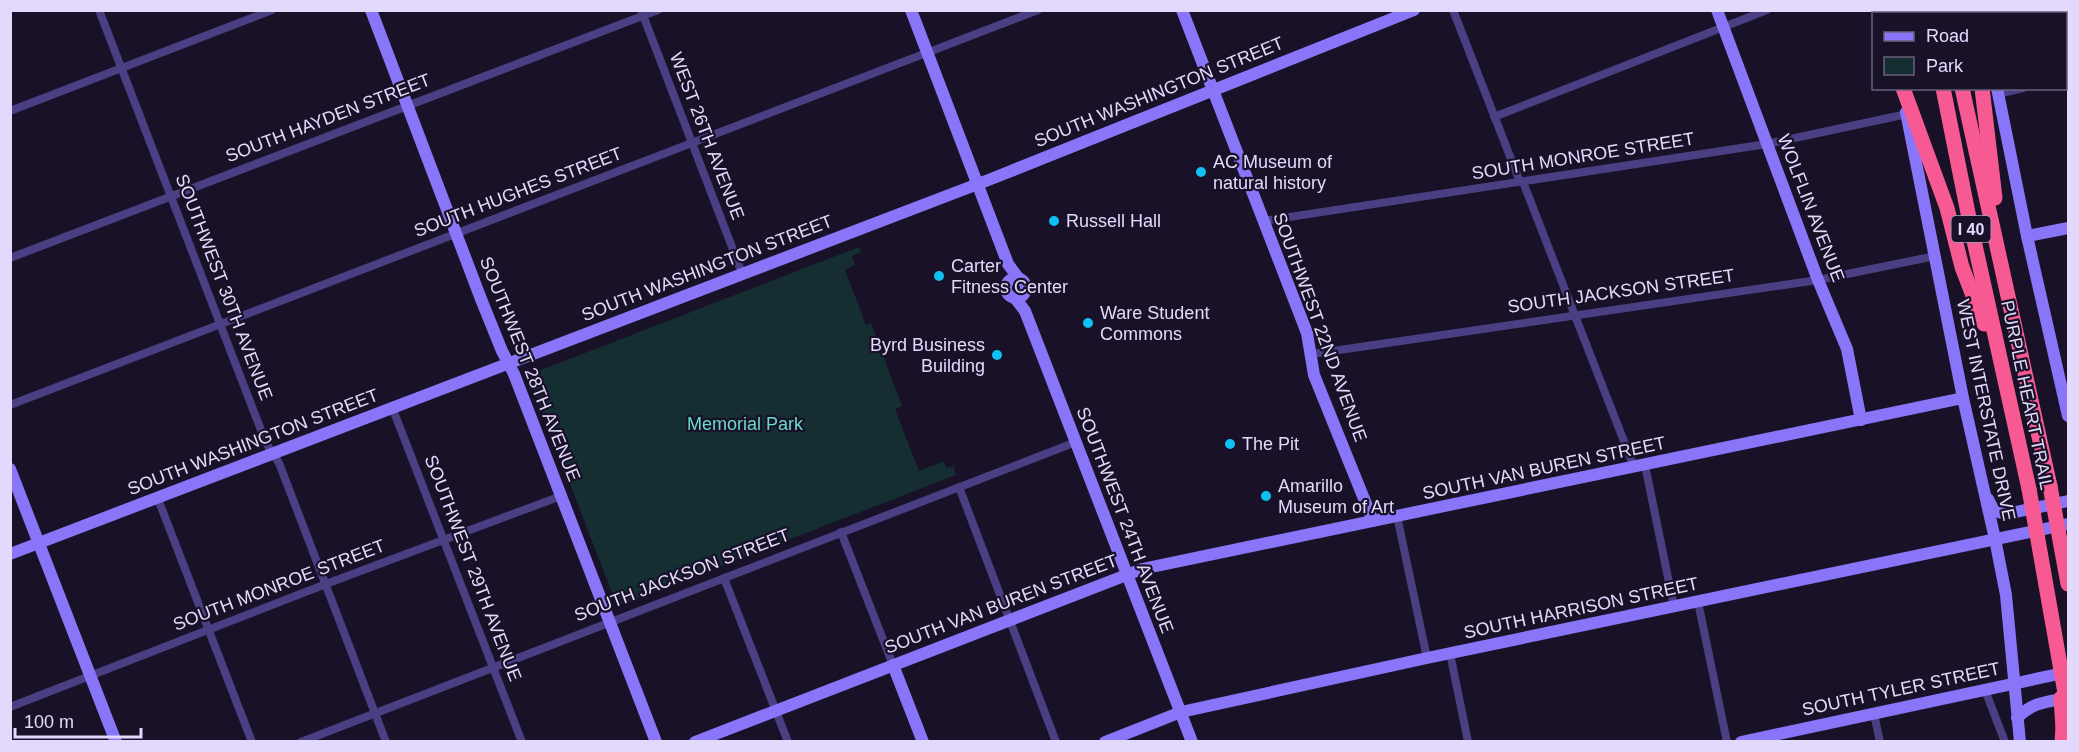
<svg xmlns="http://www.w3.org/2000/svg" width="2079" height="752" font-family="Arial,sans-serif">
	<rect width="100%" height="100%" fill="#181127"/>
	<path fill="#142e31" d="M859,247L861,252L852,256L855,265L845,270L866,325L871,323L902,406L895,409L919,471L944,461L946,468L953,466L956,475L617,606L528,375Z"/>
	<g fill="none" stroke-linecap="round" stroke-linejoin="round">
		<g stroke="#4a3f83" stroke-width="8">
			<path d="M99,10L266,443L279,463L386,742"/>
			<path d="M641,10L742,273"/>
			<path d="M1453,10L1520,182"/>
			<path d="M2066,80L2068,79"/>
			<path d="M1998,94L2023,88"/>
			<path d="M10,111L272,10"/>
			<path d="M1494,117L1767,10"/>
			<path d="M1523,182L1634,467"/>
			<path d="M1263,221L1767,144L1907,114"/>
			<path d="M10,258L658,10"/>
			<path d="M1312,354L1818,280L1935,256"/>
			<path d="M10,405L1038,10"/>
			<path d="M392,407L522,742"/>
			<path d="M1645,465L1674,607"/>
			<path d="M959,487L1056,742"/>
			<path d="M158,499L252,742"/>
			<path d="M1397,516L1427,658"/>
			<path d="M841,532L893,665"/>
			<path d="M724,578L788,742"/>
			<path d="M1698,602L1727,742"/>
			<path d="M1450,653L1468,742"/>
			<path d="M1985,690L2005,742"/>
			<path d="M10,707L326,584L561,496"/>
			<path d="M1874,714L1880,742"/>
			<path d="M301,742L1076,442"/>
		</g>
		<g stroke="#8975f8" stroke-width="12">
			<path d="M371,10L481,299L502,351L514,374L656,742"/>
			<path d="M911,10L1008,264L1019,279"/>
			<path d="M1182,10L1307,333L1314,375L1373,521"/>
			<path d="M1717,10L1818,280L1847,349L1861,420"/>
			<path d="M1883,10V14"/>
			<path d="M1997,88L2027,236L2068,416"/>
			<path d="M1906,112L1963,398L1995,539L2006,595L2020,742"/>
			<path d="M2027,236L2068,228"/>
			<circle cx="1016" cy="288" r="10"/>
			<path d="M1015,298L1025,311L1192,742"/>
			<path d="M10,469L116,742"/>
			<path d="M1988,499L1994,511L2006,514L2068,501"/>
			<path d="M10,554L991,179L1414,10"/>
			<path d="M893,665L923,742"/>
			<path d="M2017,718C2033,702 2046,702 2067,698"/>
			<path d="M695,742L1142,569L1963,398"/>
			<path d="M1105,742L1181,712L1427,658L2068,524"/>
			<path d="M1741,742L2068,672"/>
		</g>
		<g stroke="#f75a92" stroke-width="15">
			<path d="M1927,10L1928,14"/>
			<path d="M1945,10L1946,14"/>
			<path d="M1977,10V14"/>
			<path d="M1903,88L1947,208L1962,267L1984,324"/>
			<path d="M1943,88L1969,218L2029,489"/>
			<path d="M1962,88L2050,486"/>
			<path d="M1982,88L1995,198"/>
			<path d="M2062,742L2063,728"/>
		</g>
		<g stroke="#f75a92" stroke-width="15">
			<path d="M2050,486L2068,584"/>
			<path d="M2029,489L2068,710"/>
			<path d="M2061,698L2063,728"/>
		</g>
	</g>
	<g fill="#0fc0f3" stroke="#181127" stroke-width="2">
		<circle cx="1201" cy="172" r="6"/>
		<circle cx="1054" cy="221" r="6"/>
		<circle cx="939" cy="276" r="6"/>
		<circle cx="1088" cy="323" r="6"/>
		<circle cx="997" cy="355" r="6"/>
		<circle cx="1230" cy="444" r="6"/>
		<circle cx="1266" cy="496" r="6"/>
	</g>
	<g text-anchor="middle" stroke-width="4.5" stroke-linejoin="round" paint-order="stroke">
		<rect fill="#181127" stroke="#a59dbd" stroke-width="1.5" x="1951.5" y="216" width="39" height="26" rx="4.5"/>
		<g font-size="16" font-weight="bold" fill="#e2d9fd">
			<text x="1971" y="235">I 40</text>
		</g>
		<g font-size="18" fill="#e2d9fd" stroke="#181127">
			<text transform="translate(1159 92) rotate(-22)" y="6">SOUTH WASHINGTON STREET</text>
			<text transform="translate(328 118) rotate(-21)" y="6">SOUTH HAYDEN STREET</text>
			<text transform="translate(707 136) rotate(69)" y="6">WEST 26TH AVENUE</text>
			<text transform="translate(1583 156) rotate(-9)" y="6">SOUTH MONROE STREET</text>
			<text transform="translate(518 192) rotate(-21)" y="6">SOUTH HUGHES STREET</text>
			<text transform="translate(1811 208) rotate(69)" y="6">WOLFLIN AVENUE</text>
			<text transform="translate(707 268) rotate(-21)" y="6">SOUTH WASHINGTON STREET</text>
			<text transform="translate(224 287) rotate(69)" y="6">SOUTHWEST 30TH AVENUE</text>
			<text transform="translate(1621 291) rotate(-8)" y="6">SOUTH JACKSON STREET</text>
			<text transform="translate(1320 327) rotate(70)" y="6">SOUTHWEST 22ND AVENUE</text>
			<text transform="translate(530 369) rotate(68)" y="6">SOUTHWEST 28TH AVENUE</text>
			<text transform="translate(2027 395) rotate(78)" y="6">PURPLE HEART TRAIL</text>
			<text transform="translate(1986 410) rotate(78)" y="6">WEST INTERSTATE DRIVE</text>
			<text transform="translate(253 442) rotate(-21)" y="6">SOUTH WASHINGTON STREET</text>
			<text transform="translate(1544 468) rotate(-12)" y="6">SOUTH VAN BUREN STREET</text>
			<text transform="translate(1125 520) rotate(69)" y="6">SOUTHWEST 24TH AVENUE</text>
			<text transform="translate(473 568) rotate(69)" y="6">SOUTHWEST 29TH AVENUE</text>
			<text transform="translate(682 575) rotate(-21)" y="6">SOUTH JACKSON STREET</text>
			<text transform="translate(279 585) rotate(-21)" y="6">SOUTH MONROE STREET</text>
			<text transform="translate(1001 604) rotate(-21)" y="6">SOUTH VAN BUREN STREET</text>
			<text transform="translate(1581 608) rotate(-12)" y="6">SOUTH HARRISON STREET</text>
			<text transform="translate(1901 689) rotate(-12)" y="6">SOUTH TYLER STREET</text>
		</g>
		<g font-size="18" fill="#e2d9fd" stroke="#181127" text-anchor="start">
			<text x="1213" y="168">AC Museum of<tspan x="1213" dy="21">natural history</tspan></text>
			<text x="1066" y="227">Russell Hall</text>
			<text x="951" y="272">Carter<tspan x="951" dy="21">Fitness Center</tspan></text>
			<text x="1100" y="319">Ware Student<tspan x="1100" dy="21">Commons</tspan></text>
			<text x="985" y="351" text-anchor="end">Byrd Business<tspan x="985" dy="21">Building</tspan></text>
			<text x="1242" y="450">The Pit</text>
			<text x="1278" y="492">Amarillo<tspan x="1278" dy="21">Museum of Art</tspan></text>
		</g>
		<g font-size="18" fill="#68dacc" stroke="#181127">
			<text x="745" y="430">Memorial Park</text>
		</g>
	</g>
	<rect width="2079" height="752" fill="none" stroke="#e2d9fd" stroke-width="24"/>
	<rect x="1872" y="12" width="195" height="78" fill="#181127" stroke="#69617d" stroke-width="1.5"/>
	<rect x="1884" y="32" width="30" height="9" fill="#8975f8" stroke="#69617d" stroke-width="1.5"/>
	<text x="1926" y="42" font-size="18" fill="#e2d9fd">Road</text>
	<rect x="1884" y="57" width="30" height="18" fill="#142e31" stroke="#69617d" stroke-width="1.5"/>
	<text x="1926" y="72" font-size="18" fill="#e2d9fd">Park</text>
	<path d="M15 728v9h126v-9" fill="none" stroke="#e2d9fd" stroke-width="3"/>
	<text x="24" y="728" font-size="18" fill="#e2d9fd" stroke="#181127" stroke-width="4.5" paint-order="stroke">100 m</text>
</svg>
